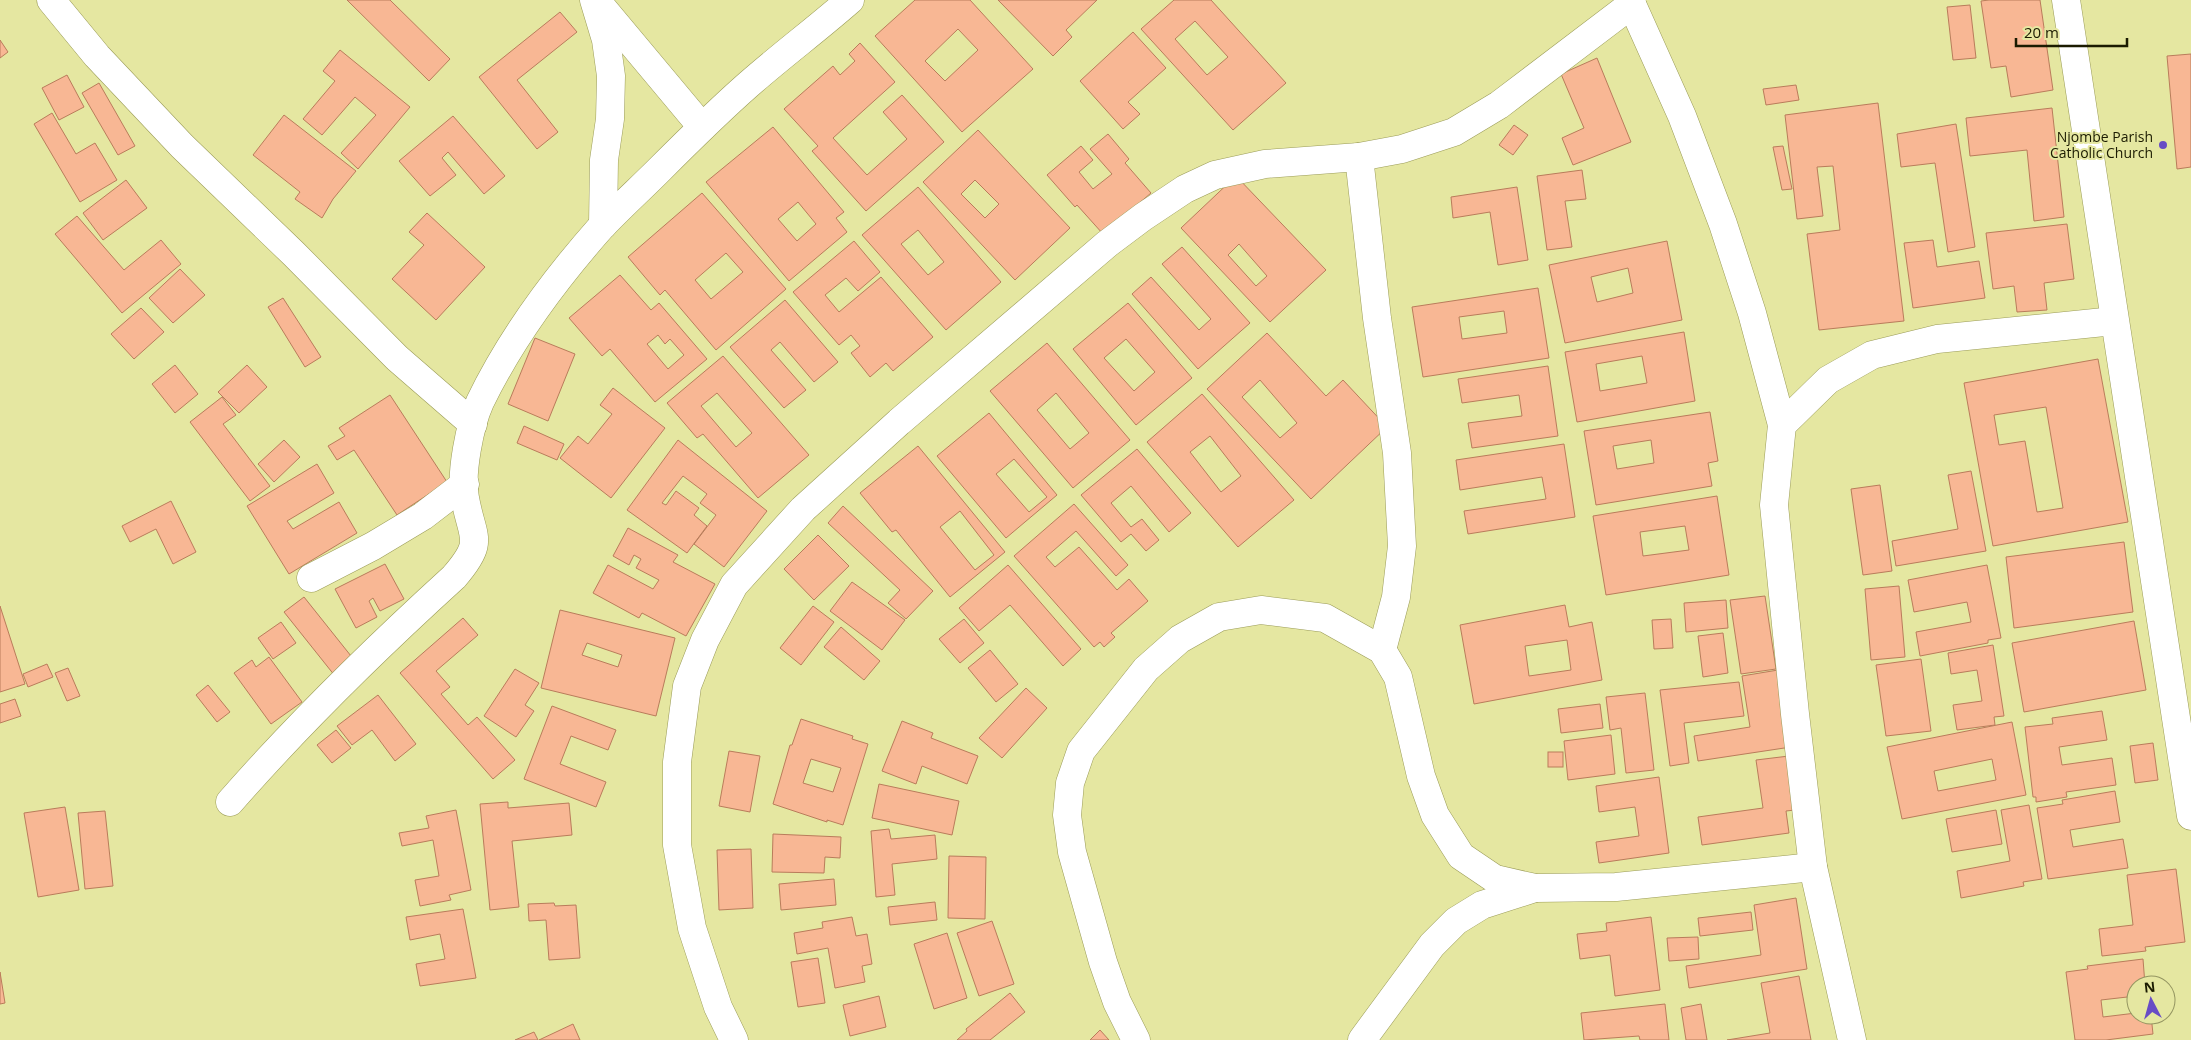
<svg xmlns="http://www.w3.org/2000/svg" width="2191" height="1040" font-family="'Open Sans',sans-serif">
	<rect width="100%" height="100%" fill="#e5e7a1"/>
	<g fill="#f8b794" stroke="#b97c5b" fill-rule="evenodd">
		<path d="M347,0H390L450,59L429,81Z"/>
		<path d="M915,0H970L1033,69L962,132L875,36ZM958,29L978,50L945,81L925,61Z"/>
		<path d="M998,0H1097L1066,30L1072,37L1053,56Z"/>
		<path d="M1174,0H1211L1286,83L1233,130L1141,29ZM1195,21L1228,57L1207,75L1175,39Z"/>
		<path d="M1989,0H2040L2053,90L2011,97L2006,66L1991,68L1981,1Z"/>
		<path d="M1970,5L1976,58L1953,60L1947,7Z"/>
		<path d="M560,12L577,32L517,80L558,132L537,149L479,77Z"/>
		<path d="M1133,32L1166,68L1128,102L1140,114L1123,129L1080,81Z"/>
		<path d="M0,40L8,52L0,58Z"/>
		<path d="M860,43L895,82L833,138L867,175L907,139L883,112L902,95L944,142L866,211L812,151L818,146L784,109L833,66L840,75L855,61L849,54Z"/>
		<path d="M340,50L410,107L358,169L341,153L376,115L355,97L322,135L303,119L335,81L323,71Z"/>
		<path d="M2191,54V167L2177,169L2167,56Z"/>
		<path d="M1597,58L1631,142L1573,165L1562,138L1584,128L1561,74Z"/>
		<path d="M67,75L84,107L59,120L42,88Z"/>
		<path d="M99,83L135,146L118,155L82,93Z"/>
		<path d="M1796,85L1799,100L1766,105L1763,89Z"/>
		<path d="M1878,103L1904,321L1819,330L1807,234L1840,230L1833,166L1817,167L1823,216L1797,219L1785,115Z"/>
		<path d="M2052,108L2064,217L2034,221L2027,150L1970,156L1966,118Z"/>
		<path d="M52,113L76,154L95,143L117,180L80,202L34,124Z"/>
		<path d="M284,115L356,171L333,199L322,218L295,199L300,192L253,155Z"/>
		<path d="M453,116L505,176L484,194L448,152L442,158L456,175L430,196L399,161Z"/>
		<path d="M1956,124L1975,247L1948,252L1935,163L1901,167L1897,134Z"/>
		<path d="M1514,125L1528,135L1513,155L1499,145Z"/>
		<path d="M773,127L844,212L836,218L847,232L789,281L706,182ZM798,202L816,224L797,241L778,219Z"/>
		<path d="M978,130L1070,228L1015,280L923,182ZM975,180L999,204L985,218L961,194Z"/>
		<path d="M1108,134L1129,159L1125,163L1151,193L1103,234L1077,205L1075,207L1047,175L1081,146L1093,160L1079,172L1093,189L1112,174L1090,149Z"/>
		<path d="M1783,146L1792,189L1782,190L1773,147Z"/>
		<path d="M1582,170L1586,199L1565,201L1572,247L1547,250L1537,176Z"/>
		<path d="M1236,176L1326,270L1270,322L1181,228ZM1239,244L1267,276L1256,286L1228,255Z"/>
		<path d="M126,180L147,208L103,240L83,213Z"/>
		<path d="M918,187L1001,282L946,330L862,235ZM918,230L944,262L928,275L901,244Z"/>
		<path d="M1517,187L1528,260L1498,265L1490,212L1453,218L1451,197Z"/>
		<path d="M702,193L786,289L716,350L665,290L660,295L628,257ZM726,253L743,272L711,299L695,280Z"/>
		<path d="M427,213L485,267L436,320L392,279L424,245L409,232Z"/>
		<path d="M77,216L124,270L161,240L181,264L122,313L55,234Z"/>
		<path d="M2067,224L2074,279L2044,283L2047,310L2017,312L2014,286L1993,289L1986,233Z"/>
		<path d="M1933,240L1937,267L1979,261L1985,298L1913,308L1904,243Z"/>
		<path d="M854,241L880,272L858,291L846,278L825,295L839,312L881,277L933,337L893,371L886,363L870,377L851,353L860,346L851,335L839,345L793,292Z"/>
		<path d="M1667,241L1682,320L1565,343L1549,265ZM1628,268L1633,293L1597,302L1591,277Z"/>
		<path d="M1182,247L1250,323L1198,369L1132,294L1151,277L1199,330L1211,319L1162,264Z"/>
		<path d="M180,269L205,295L173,323L149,298Z"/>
		<path d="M620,275L651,310L659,303L707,359L655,402L610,349L602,356L569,318ZM658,335L665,344L670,339L684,355L668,369L647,344Z"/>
		<path d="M1538,288L1549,358L1423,377L1412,307ZM1504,311L1507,333L1462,339L1459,317Z"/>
		<path d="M283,298L321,357L305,367L268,307Z"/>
		<path d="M785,300L838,362L814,382L780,342L771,350L806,390L784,408L730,347Z"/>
		<path d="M1128,303L1192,378L1136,425L1073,349ZM1126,339L1155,372L1134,391L1104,358Z"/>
		<path d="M141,308L164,332L134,359L111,334Z"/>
		<path d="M1684,332L1695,401L1577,422L1565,352ZM1642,356L1647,383L1600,391L1596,364Z"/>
		<path d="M1267,333L1326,396L1343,380L1387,427L1311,499L1207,389ZM1260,380L1297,423L1280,438L1242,397Z"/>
		<path d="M535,338L575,354L548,421L508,404Z"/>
		<path d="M1047,343L1130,440L1073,488L990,391ZM1056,393L1089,433L1070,449L1037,410Z"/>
		<path d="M723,356L809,455L758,498L703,434L697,438L667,403ZM717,393L752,433L736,447L701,406Z"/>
		<path d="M2098,359L2128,522L1993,546L1964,383ZM2046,407L2063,508L2037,512L2025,441L1999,445L1994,415Z"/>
		<path d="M175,365L198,394L175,413L152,384Z"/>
		<path d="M247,365L267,387L239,413L218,392Z"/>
		<path d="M1548,366L1558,436L1472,448L1468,423L1522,416L1519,395L1462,403L1458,379Z"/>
		<path d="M613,388L665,428L611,498L560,458L578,436L588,444L612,414L600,405Z"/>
		<path d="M1202,394L1294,500L1238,547L1147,442ZM1210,436L1241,476L1221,492L1190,452Z"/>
		<path d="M390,395L447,482L397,515L354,450L337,460L328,446L345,436L339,428Z"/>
		<path d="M222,397L236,415L223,424L270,486L250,501L190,422Z"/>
		<path d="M1710,412L1718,461L1708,463L1712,486L1596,505L1584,431ZM1651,440L1654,463L1617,469L1613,446Z"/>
		<path d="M989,413L1057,495L1006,538L937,456ZM1014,459L1047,497L1029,512L996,474Z"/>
		<path d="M524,426L564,444L557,460L517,443Z"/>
		<path d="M284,440L300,457L274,482L258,464Z"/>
		<path d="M678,440L767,511L724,567L694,544L716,515L700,503L707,494L683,476L662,503L666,505L676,491L699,508L694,515L707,526L687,553L627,510Z"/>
		<path d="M1564,444L1575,517L1468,534L1464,511L1546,499L1542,477L1460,490L1456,460Z"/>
		<path d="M918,446L1005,552L950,597L896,530L892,532L860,493ZM960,511L994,555L975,570L940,527Z"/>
		<path d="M1137,449L1191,513L1169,532L1131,486L1111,503L1131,527L1142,519L1159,540L1146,551L1131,534L1121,542L1081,495Z"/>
		<path d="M317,464L334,493L287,521L293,529L339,502L357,533L289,574L247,506Z"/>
		<path d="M1971,471L1986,551L1896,566L1892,541L1958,529L1948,475Z"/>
		<path d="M1880,485L1892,571L1863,575L1851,489Z"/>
		<path d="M1717,496L1729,575L1606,595L1593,516ZM1685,526L1689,550L1643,556L1640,532Z"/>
		<path d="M171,501L196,552L173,564L156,529L130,542L122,526Z"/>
		<path d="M1074,504L1128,565L1116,576L1076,531L1046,557L1055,567L1079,547L1117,590L1129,579L1148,601L1111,633L1115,637L1104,647L1100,642L1094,647L1014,556Z"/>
		<path d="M843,506L933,591L906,619L888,603L900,590L828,523Z"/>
		<path d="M628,528L678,555L673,562L715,584L686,636L642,613L639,618L593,593L608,565L653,589L659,580L636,568L641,559L634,555L629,565L613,556Z"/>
		<path d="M818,535L849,566L814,600L784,569Z"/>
		<path d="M2124,542L2133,612L2014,628L2006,557Z"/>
		<path d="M385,564L404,599L380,611L373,598L369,601L377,617L356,628L335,589Z"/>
		<path d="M1008,565L1081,649L1063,666L1010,605L979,631L959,608Z"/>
		<path d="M1987,565L2001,638L1988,640V643L1920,656L1916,632L1971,622L1967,602L1914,612L1908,580Z"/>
		<path d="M852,582L905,620L882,650L830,611Z"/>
		<path d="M1899,586L1905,657L1871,660L1865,589Z"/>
		<path d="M1765,596L1776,669L1741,674L1730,600Z"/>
		<path d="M304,597L355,661L335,676L284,612Z"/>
		<path d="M1726,600L1728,628L1686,632L1684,603Z"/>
		<path d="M1565,605L1569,627L1592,622L1602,680L1474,704L1460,625ZM1567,640L1571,670L1529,676L1525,646Z"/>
		<path d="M0,606L25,684L0,692Z"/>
		<path d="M813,606L834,622L801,665L780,648Z"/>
		<path d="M560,610L675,638L656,716L541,688ZM587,643L622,655L618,667L582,655Z"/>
		<path d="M463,618L478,635L436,671L450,687L441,694L468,725L477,717L515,760L493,779L400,673Z"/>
		<path d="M964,619L984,643L960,663L939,639Z"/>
		<path d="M1671,619L1673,648L1654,649L1652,620Z"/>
		<path d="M2134,621L2146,690L2024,712L2012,643Z"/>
		<path d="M281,622L296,643L273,659L258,638Z"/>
		<path d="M841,627L880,661L864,680L824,647Z"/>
		<path d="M1723,633L1728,673L1703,677L1698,636Z"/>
		<path d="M1993,645L2004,716L1994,717L1995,725L1957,730L1953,705L1982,701L1977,670L1951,674L1948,653Z"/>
		<path d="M990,650L1018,684L996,702L968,668Z"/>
		<path d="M269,657L302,702L271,724L234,673L252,660L256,667Z"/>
		<path d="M1921,659L1931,731L1886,736L1876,665Z"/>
		<path d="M47,664L53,677L28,687L23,674Z"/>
		<path d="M68,668L80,696L67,701L55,673Z"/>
		<path d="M515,669L539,683L525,705L534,711L516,737L484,716Z"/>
		<path d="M1778,670L1791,747L1698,761L1694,736L1750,727L1742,676Z"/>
		<path d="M1739,682L1744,716L1684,723L1689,763L1670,766L1660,690Z"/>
		<path d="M208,685L230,712L217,722L196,695Z"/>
		<path d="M1026,688L1047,708L1002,758L979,738Z"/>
		<path d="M1645,693L1654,770L1626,773L1621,728L1610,730L1606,697Z"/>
		<path d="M378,695L416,744L395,761L372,730L352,745L337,726Z"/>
		<path d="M15,699L21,716L0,723V704Z"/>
		<path d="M1600,704L1603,728L1561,733L1558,709Z"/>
		<path d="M552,706L616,730L608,750L571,736L560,764L606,782L596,807L524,779Z"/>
		<path d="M2102,711L2107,740L2059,747L2062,765L2112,758L2116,785L2066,792L2067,797L2036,802V797H2033L2025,727L2053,724L2052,718Z"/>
		<path d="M801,719L853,736L852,739L868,744L843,825L827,820V822L773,804L790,745H792ZM811,759L841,768L833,792L803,783Z"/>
		<path d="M902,721L933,733L931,738L978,756L967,784L922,766L916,784L882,771Z"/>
		<path d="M2012,722L2026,795L1902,819L1887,747ZM1992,759L1996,780L1938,791L1934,771Z"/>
		<path d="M336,730L351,748L332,763L317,745Z"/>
		<path d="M1611,735L1615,774L1568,780L1564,741Z"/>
		<path d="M2153,743L2158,780L2135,783L2130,746Z"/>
		<path d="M729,751L760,756L750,812L719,806Z"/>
		<rect x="1548" y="752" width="15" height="15"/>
		<path d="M1789,756L1795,810L1786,811L1789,833L1702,845L1698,817L1763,808L1756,760Z"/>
		<path d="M1659,777L1669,853L1599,863L1596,842L1639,836L1635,807L1599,812L1596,786Z"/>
		<path d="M879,784L959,801L952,835L872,818Z"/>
		<path d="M2115,791L2120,822L2070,830L2073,847L2123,839L2128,868L2048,879L2037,808L2063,804L2062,800Z"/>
		<path d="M508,802V808L569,803L572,835L512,841L519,907L490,910L480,804Z"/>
		<path d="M2029,805L2042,879L2023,882L2024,886L1961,898L1957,871L2010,861L2001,810Z"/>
		<path d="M65,807L79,890L38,897L24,813Z"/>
		<path d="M456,810L471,890L449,895L451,900L420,906L415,880L439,876L433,840L402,846L399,833L429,828L426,816Z"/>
		<path d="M1996,810L2002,844L1952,852L1946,819Z"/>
		<path d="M105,811L113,886L85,889L78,813Z"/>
		<path d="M889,829L891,839L935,835L937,859L892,864L895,895L876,897L871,831Z"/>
		<path d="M773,834L841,837L840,858L825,857L824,873L772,872Z"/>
		<path d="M751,849L753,908L719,910L717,850Z"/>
		<path d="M949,856L986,857L985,919L948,918Z"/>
		<path d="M2176,869L2185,942L2145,947L2146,951L2102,956L2099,929L2133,925L2127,875Z"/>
		<path d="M834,879L836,905L781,910L779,884Z"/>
		<path d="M1796,898L1807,969L1689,988L1686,966L1761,955L1754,905Z"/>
		<path d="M935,902L937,920L890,925L888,907Z"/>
		<path d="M554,903L555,906L576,905L580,958L549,960L546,920L529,921L528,904Z"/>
		<path d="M463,909L476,978L420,986L416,964L445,959L440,934L410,940L406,917Z"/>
		<path d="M1751,912L1753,930L1700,936L1698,918Z"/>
		<path d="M852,917L856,936L867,934L872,964L862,966L865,982L835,988L828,948L797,954L794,933L823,928L822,922Z"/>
		<path d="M1651,917L1660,990L1615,996L1610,955L1580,959L1577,934L1607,931L1606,923Z"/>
		<path d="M992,921L1014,984L979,996L957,933Z"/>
		<path d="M947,933L967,998L934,1009L914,944Z"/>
		<path d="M1698,937L1699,959L1669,961L1667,938Z"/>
		<path d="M818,958L825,1003L798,1007L791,962Z"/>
		<path d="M2143,959L2145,985H2136V996L2101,1000L2103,1017L2136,1013V1015H2151L2153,1034L2106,1040H2075L2066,972L2088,969L2087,966Z"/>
		<path d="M0,972L5,1003L0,1004Z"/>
		<path d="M1799,976L1811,1040H1727L1770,1033L1761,983Z"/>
		<path d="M1010,993L1025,1012L990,1040H957L967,1031L966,1029Z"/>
		<path d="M879,996L886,1027L850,1036L843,1005Z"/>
		<path d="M1665,1004L1669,1040H1640L1639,1036L1584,1040L1581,1013Z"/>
		<path d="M1701,1004L1707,1040H1686L1681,1008Z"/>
		<path d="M573,1024L580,1040H539Z"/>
		<path d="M1100,1030L1109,1040H1090Z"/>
		<path d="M534,1032L538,1040H515Z"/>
	</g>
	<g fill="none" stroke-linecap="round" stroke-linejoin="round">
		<g stroke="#9b9c58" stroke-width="29">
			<g id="minor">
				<path d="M51,0L97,56L182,146L294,254L397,358L473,424"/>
				<path d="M594,0L606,40L611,76L610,119L604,160L603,225"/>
				<path d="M1630,0L1682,116L1723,224L1752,313L1782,425"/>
				<path d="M2066,0L2191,816"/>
				<path d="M600,5L702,127"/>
				<path d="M1359,157L1377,318L1397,453L1402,546L1396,597L1382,650"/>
				<path d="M311,578L373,546L423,516L465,484"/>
				<path d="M230,802C300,722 376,648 454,577C486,540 472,539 465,498C460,474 470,424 480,402C511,338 555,279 602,226C620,207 640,189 659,170C688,141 717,112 749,84C782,55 817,29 850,0"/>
				<path d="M734,1040L718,1007L692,928L677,845V762L687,686L705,640L734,585L803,509L899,422L1107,244L1143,217L1185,189L1215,175L1265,164L1359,157L1402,149L1454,132L1499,105L1632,4"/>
				<path d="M1136,1040L1117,1002L1103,962L1072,852L1067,815L1070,783L1081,751L1146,669L1180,639L1219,617L1261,610L1325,618L1382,650L1398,677L1421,776L1435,815L1461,856L1495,879L1535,888L1616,887L1813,867"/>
				<path d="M1362,1040L1432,945L1456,921L1482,905L1535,888"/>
				<path d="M1852,1040L1813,867L1795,714L1774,505L1782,425L1828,380L1872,355L1937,339L2114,321"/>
			</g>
		</g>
		<use href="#minor" stroke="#fff" stroke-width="28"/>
	</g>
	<circle fill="#684cc5" stroke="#e5e7a1" stroke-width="2" cx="2163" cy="145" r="5"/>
	<g text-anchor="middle" stroke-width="4" stroke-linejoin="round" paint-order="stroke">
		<g font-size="14" fill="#1b1b01" stroke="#e5e7a1" text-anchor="end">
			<text x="2153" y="142">Njombe Parish<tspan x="2153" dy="16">Catholic Church</tspan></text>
		</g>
	</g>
	<g transform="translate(2151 1000) rotate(354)"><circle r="24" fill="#e5e7a1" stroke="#949561"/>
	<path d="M0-4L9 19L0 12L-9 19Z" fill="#684cc5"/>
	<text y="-8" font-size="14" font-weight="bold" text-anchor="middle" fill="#1b1b01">N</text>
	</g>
	<path d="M2016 38v8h111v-8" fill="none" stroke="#1b1b01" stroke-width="2.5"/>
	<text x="2024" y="38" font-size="15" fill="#1b1b01" stroke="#e5e7a1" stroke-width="4" paint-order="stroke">20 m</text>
</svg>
